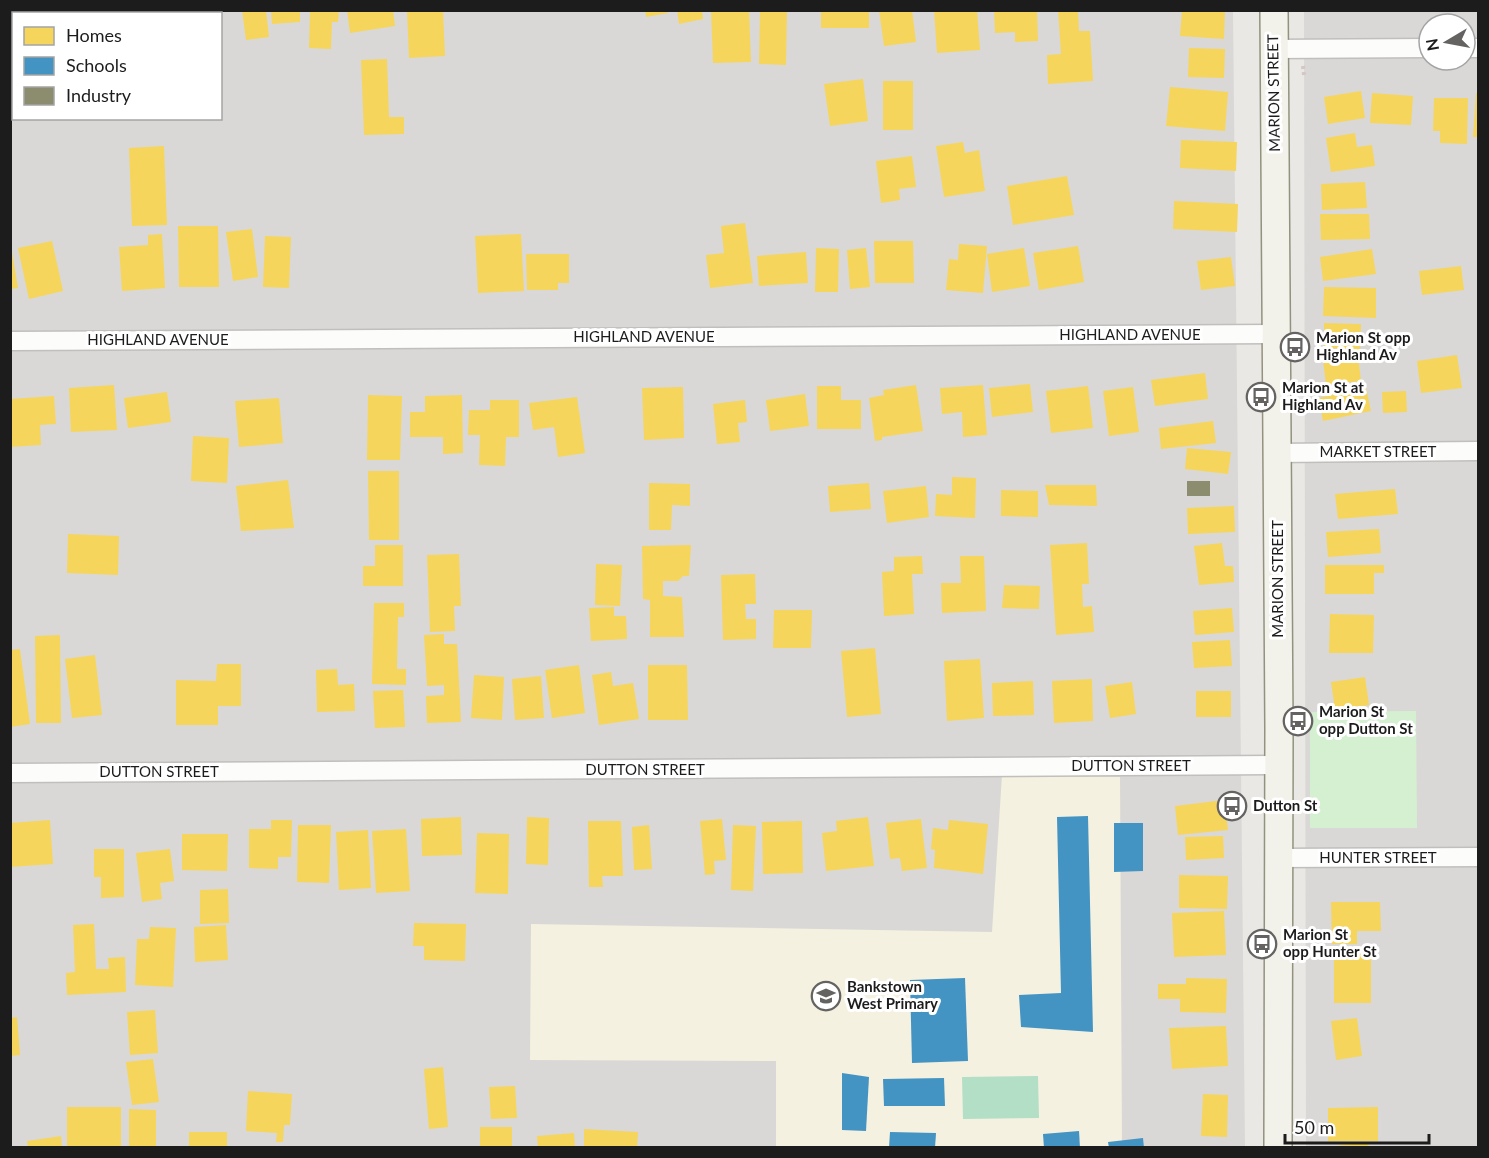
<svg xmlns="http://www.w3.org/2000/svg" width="1489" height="1158" font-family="Lato,sans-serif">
	<rect width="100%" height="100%" fill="#eae8e5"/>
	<g fill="#d9d8d6" fill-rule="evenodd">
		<path d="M10,11H1233L1245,1147H11ZM14,14H220V118H14Z"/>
		<path d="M1304,11H1478V1147H1306ZM1429,24H1465V60H1429Z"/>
	</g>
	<path fill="#f4f1e0" d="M1002,775L1120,777L1122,1147H776V1061L530,1060L531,924L992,932Z"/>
	<path fill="#d5f0d1" d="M1416,711L1417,828H1310V712Z"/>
	<path fill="#b2dfc6" d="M1038,1076L1039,1118L963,1119L962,1077Z"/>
	<g fill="#f6d55c">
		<rect x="15" y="10" width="41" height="4"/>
		<rect x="64" y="10" width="31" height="4"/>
		<rect x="181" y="10" width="39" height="4"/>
		<path d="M242,10H266L269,37L246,40Z"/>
		<path d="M271,10H300V22L272,24Z"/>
		<path d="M310,10H339L338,22H332L331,49L309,48Z"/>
		<path d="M347,10H393L395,26L350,33Z"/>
		<path d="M407,10H443L445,56L409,58Z"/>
		<path d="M645,10H668V13L646,17Z"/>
		<path d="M677,10H702L703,19L679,24Z"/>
		<path d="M711,10H749L751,62L713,63Z"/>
		<path d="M760,10H787L786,65L759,64Z"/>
		<rect x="821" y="10" width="48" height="18"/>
		<path d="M879,10H912L916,42L884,46Z"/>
		<path d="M934,10H977L980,50L937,53Z"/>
		<path d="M994,10H1037L1038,41L1015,42V32L995,33Z"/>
		<path d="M1058,10H1078L1079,31H1090L1093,81L1048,84L1047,55L1061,54Z"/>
		<path d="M1182,10H1225L1224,39L1180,36Z"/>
		<path d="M1189,48L1225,49L1224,78L1188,77Z"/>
		<path d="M387,59L389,117H404V134L364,135L361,60Z"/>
		<path d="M863,79L868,121L830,126L824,84Z"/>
		<rect x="883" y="81" width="30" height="49"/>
		<path d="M1170,87L1228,92L1225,131L1166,126Z"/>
		<path d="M1361,91L1365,118L1328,124L1324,97Z"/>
		<path d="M1372,93L1413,96L1411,125L1370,123Z"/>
		<path d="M1476,93L1478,94V137H1473Z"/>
		<path d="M1434,98H1468L1467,144L1440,143V131H1433Z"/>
		<path d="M1355,133L1357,147L1372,145L1375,166L1331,172L1326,138Z"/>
		<path d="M1181,140L1237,142L1236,171L1180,168Z"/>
		<path d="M963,142L965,153L979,150L985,191L944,197L936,146Z"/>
		<path d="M164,146L167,225L132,226L129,148Z"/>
		<path d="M912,156L916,187L899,189L900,200L881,203L876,161Z"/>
		<path d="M1067,176L1074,215L1013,225L1007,186Z"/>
		<path d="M1365,182L1367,208L1322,210L1321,184Z"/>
		<path d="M1174,201L1238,204L1237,232L1173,229Z"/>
		<path d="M1320,214H1369L1370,239L1321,240Z"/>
		<path d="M745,223L753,283L710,288L706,255L724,253L721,226Z"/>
		<path d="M178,226H218L219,287H179Z"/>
		<path d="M252,229L258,277L233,281L226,232Z"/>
		<path d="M162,234L165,288L122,291L119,247L148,245V235Z"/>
		<path d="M521,234L524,291L478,293L475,236Z"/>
		<path d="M265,236L291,237L289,288L263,287Z"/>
		<path d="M10,240L18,288L10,289Z"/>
		<path d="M52,241L63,291L29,299L18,248Z"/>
		<path d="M874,241H913L914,283H875Z"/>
		<path d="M959,244L987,246L983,293L946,290L949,259L958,260Z"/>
		<path d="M1078,246L1084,282L1039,290L1033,253Z"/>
		<path d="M816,248L839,249L838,292H815Z"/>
		<path d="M866,248L870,287L850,289L847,250Z"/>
		<path d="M1024,248L1030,286L992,292L987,254Z"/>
		<path d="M1372,249L1376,274L1323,281L1320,257Z"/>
		<path d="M806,252L808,283L759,286L757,256Z"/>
		<path d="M526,254H569V283H558V290H527Z"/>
		<path d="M1231,257L1235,286L1201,290L1197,261Z"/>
		<path d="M1461,266L1464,290L1422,295L1419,271Z"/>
		<path d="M1324,287L1376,288V318L1323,316Z"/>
		<path d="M1324,323L1361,324L1360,349L1324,348Z"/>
		<path d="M1457,355L1462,388L1421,393L1417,361Z"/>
		<path d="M1358,356L1361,381L1326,385L1323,360Z"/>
		<path d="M1205,373L1208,399L1155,406L1151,380Z"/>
		<path d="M1030,384L1033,412L992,417L989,388Z"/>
		<path d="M114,385L117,430L71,432L69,388Z"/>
		<path d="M916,385L923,431L882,437V440L875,441L869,398L884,395L883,390Z"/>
		<path d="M983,385L987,435L963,437L962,412L942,414L940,388Z"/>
		<path d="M817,386H841V400H861V429H817Z"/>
		<path d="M1088,386L1093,428L1051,433L1046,391Z"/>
		<path d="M683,387L684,438L644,440L642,388Z"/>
		<path d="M1133,387L1139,432L1109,436L1103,391Z"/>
		<path d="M1366,388L1371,411L1323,421L1319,398Z"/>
		<path d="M1406,391L1407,412L1383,413L1382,392Z"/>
		<path d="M167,392L171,422L128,428L124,398Z"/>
		<path d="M805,394L809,426L770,431L766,400Z"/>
		<path d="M368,395L402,396L400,460H367Z"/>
		<path d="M462,395L463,453L443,454V437H410V412H425V396Z"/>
		<path d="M54,396L56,424L40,425L41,445L10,447V399Z"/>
		<path d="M577,397L585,453L558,457L554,427L533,430L529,403Z"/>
		<path d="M279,398L283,443L239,447L235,401Z"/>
		<path d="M490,400H519V437H506L505,466L479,465L480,435H468L469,410H490Z"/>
		<path d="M745,400L747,422L738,423L740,442L717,444L713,404Z"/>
		<path d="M1213,421L1216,443L1161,449L1159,428Z"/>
		<path d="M193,436L229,438L227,483L191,481Z"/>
		<path d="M1187,448L1231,452L1228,474L1185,469Z"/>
		<path d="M368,471H399V540H369Z"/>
		<path d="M952,477L976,478L975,518L935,516L936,494L952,495Z"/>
		<path d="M288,480L294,528L241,531L236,486Z"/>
		<path d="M649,483L690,484V506L672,505L671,530H649Z"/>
		<path d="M869,483L871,509L830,512L828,486Z"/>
		<path d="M1045,485H1096L1097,506L1049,505Z"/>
		<path d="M926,486L929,517L887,523L883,491Z"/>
		<path d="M1395,489L1398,514L1338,519L1335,494Z"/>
		<path d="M1001,490L1038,491V517L1001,516Z"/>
		<path d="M1234,506L1235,532L1188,534L1187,508Z"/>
		<path d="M1379,529L1381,553L1328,557L1326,532Z"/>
		<path d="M68,534L119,536L118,575L67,573Z"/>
		<path d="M1087,543L1089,584H1082L1083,607L1092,606L1094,632L1056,635L1050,545Z"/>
		<path d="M1222,543L1225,566H1233L1234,582L1199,585L1194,546Z"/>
		<path d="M375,545H403V586H363V566H375Z"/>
		<path d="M691,545L689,576H683L678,581H663V596L682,597L684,637H650V600L643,599L642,546Z"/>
		<path d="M459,554L461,606H454L455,631L430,632L427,555Z"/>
		<path d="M922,556L923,574H912L914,614L884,616L882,572L894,571V557Z"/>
		<path d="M960,556H984L986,611L942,613L941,583H961Z"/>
		<path d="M596,564L622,565L620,606L595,605Z"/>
		<path d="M1325,565H1384V573H1374V594H1325Z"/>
		<path d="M755,574L756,604H745L746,619H756V639L723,640L721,575Z"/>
		<path d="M1004,585L1040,586L1039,609L1002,608Z"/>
		<path d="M374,603H404V617H398L397,669H406V685L372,684Z"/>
		<path d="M614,607V616H626L627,639L591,641L589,608Z"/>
		<path d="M1232,608L1234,632L1195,635L1193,611Z"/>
		<path d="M774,610H812L811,648H773Z"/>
		<path d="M1330,614L1374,615L1373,653H1329Z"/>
		<path d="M444,634V644H457L461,722L427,723L426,696L444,695V685L427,686L424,635Z"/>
		<path d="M60,635L61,723H36L35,636Z"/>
		<path d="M1230,640L1232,666L1194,668L1192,642Z"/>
		<path d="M875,648L881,714L847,717L841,651Z"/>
		<path d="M20,649L30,724L10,727V650Z"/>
		<path d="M95,655L102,715L72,718L65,659Z"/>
		<path d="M980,659L984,718L947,721L944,661Z"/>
		<path d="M217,664H241V706H218V725H176V680L216,681Z"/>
		<path d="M579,665L585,713L552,718L545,670Z"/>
		<path d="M648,665H687L688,720H648Z"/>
		<path d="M337,669L338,685L354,684L355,711L317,712L316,670Z"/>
		<path d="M611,672L613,686L633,683L639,719L599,725L592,675Z"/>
		<path d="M474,675L504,677L502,720L471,718Z"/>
		<path d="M541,676L544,718L515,720L512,679Z"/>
		<path d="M1365,677L1369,705L1335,710L1331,682Z"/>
		<path d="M1092,679L1093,721L1054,723L1052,681Z"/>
		<path d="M1033,681L1034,715L993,716L992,683Z"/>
		<path d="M1132,682L1136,714L1110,718L1105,686Z"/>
		<path d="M403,690L405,727L375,728L373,691Z"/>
		<rect x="1196" y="691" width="35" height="26"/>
		<path d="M1224,800L1228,830L1178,835L1175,806Z"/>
		<path d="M461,817L462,855L422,856L421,819Z"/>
		<path d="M527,817L549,818L548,865L526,864Z"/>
		<path d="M868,817L874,866L826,871L822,833L837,831L836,821Z"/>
		<path d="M722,819L726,860L714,861L715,874L705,875L700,821Z"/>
		<path d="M921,819L927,868L902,871L900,858L890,859L886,823Z"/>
		<path d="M50,820L53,864L10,867V823Z"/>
		<path d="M271,820H292L291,857H278V869L249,868V829H271Z"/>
		<path d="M949,820L988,824L983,874L934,868L935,850L931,849L933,828L948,830Z"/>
		<path d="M588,821H621L623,876H602L603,887H589Z"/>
		<path d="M802,821L803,873L763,874L762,822Z"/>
		<path d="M298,825H331L329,883L297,882Z"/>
		<path d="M649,825L652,869L634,870L632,827Z"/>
		<path d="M733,825L756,826L753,891L731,890Z"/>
		<path d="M406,829L410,891L376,893L372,831Z"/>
		<path d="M368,830L371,888L339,890L336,832Z"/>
		<path d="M477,833L509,834L508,894L475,893Z"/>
		<path d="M182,834H228L227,871L182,870Z"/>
		<path d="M1223,836L1224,858L1186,860L1185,837Z"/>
		<path d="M94,849H124V897L101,898V877H94Z"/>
		<path d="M170,849L174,881L160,883L162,899L142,902L136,853Z"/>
		<path d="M1179,875L1228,876L1227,909L1179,908Z"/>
		<path d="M228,889L229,923L200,924V890Z"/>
		<path d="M1331,902H1380L1381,931H1357V944H1332Z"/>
		<path d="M1224,911L1226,955L1174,957L1172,913Z"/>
		<path d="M414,923L466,924L465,961L424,960V946H413Z"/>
		<path d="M94,924L96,969H109L108,958L125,957L126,992L67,995L66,973L75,972L73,925Z"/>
		<path d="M226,925L228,960L195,962L194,927Z"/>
		<path d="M150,927L176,928L173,987L135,985L137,939H149Z"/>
		<rect x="1334" y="953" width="37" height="50"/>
		<path d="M1186,978L1227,979L1226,1013L1180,1012V999H1158V984H1186Z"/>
		<path d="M155,1010L158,1053L130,1055L127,1012Z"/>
		<path d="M17,1017L20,1055L10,1056V1018Z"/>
		<path d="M1357,1018L1362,1056L1336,1060L1331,1021Z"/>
		<path d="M1226,1026L1228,1066L1172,1069L1169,1028Z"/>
		<path d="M153,1059L159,1102L132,1105L126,1062Z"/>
		<path d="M443,1067L448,1127L429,1129L424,1069Z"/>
		<path d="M515,1086L517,1118L491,1119L489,1087Z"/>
		<path d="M248,1091L292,1094L290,1125H284L283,1142H276L277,1133L246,1131Z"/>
		<path d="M1203,1094L1228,1095L1227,1137L1201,1136Z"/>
		<rect x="67" y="1107" width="54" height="41"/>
		<path d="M1378,1107V1141H1328V1108Z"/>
		<path d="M129,1109L156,1110V1148H129Z"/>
		<rect x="480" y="1127" width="32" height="21"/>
		<path d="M584,1129L638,1132L637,1148H584Z"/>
		<rect x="189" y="1132" width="38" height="16"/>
		<path d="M574,1133L575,1148H538L537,1136Z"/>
		<path d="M61,1136L62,1148H28L27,1141Z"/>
		<path d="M1368,1142L1369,1148H1336V1146Z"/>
	</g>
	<g fill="#4393c3">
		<path d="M1088,816L1093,1032L1021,1027L1019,995L1061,993L1057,817Z"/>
		<path d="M1114,823H1143V871L1114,872Z"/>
		<path d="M965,978L968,1061L912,1063L910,980Z"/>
		<path d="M842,1073L869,1077L866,1131L842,1130Z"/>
		<path d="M944,1078L945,1106H884L883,1079Z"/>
		<path d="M1079,1131L1080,1148H1044L1043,1134Z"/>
		<path d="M890,1132L936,1133L935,1148H889Z"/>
		<path d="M1143,1138L1144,1148H1109L1108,1142Z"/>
	</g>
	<rect fill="#8c8c6e" x="1187" y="481" width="23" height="15"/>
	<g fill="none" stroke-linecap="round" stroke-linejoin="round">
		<g stroke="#c0bfbd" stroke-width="21">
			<g id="minor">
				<path d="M1465,48H1478"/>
				<path d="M1274,49L1429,48"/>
				<path d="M10,341L1277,334"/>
				<path d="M1277,453L1478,451"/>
				<path d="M10,773L1279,765"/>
				<path d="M1278,858L1478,857"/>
			</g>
		</g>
		<g stroke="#93927e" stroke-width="30">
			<path id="secondary" d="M1274,10L1279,728L1278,1148"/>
		</g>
		<path stroke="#d4c6c6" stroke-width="4" stroke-dasharray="3 3" stroke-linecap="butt" d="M1303,66L1304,75"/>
		<use href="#minor" stroke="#fcfcfb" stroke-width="18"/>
		<use href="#secondary" stroke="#f2f1ea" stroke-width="27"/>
	</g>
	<defs>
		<g id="bus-ring" transform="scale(1.5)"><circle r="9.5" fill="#fff" stroke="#646362" stroke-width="1.5"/><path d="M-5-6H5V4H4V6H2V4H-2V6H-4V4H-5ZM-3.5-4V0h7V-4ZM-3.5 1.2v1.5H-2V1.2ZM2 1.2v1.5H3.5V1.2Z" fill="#646362"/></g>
		<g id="school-ring" transform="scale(1.5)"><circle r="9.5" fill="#fff" stroke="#646362" stroke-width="1.5"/><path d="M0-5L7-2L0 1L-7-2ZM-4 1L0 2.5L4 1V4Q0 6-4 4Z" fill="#646362"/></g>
	</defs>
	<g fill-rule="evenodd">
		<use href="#bus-ring" x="1295" y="347"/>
		<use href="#bus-ring" x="1261" y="397"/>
		<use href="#bus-ring" x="1298" y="721"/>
		<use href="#bus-ring" x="1232" y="806"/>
		<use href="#bus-ring" x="1262" y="944"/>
		<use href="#school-ring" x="826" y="996"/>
	</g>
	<g text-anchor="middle" stroke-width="6" stroke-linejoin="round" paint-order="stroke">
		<g font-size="15" fill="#1c1c1c" stroke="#fff">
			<text transform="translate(1274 93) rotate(-91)" y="5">MARION STREET</text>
			<text x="1130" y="340">HIGHLAND AVENUE</text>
			<text x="644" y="342">HIGHLAND AVENUE</text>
			<text x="158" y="345">HIGHLAND AVENUE</text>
			<text x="1378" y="457">MARKET STREET</text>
			<text transform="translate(1278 579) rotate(-90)" y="5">MARION STREET</text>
			<text x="1131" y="771">DUTTON STREET</text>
			<text x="645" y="775">DUTTON STREET</text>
			<text x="159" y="777">DUTTON STREET</text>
			<text x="1378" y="863">HUNTER STREET</text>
		</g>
		<g font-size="15" font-weight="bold" fill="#1c1c1c" stroke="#fff" text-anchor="start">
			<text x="1316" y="343">Marion St opp<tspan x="1316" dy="17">Highland Av</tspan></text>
			<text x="1282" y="393">Marion St at<tspan x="1282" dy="17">Highland Av</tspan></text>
			<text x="1319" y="717">Marion St<tspan x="1319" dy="17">opp Dutton St</tspan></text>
			<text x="1253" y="811">Dutton St</text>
			<text x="1283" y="940">Marion St<tspan x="1283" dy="17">opp Hunter St</tspan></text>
			<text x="847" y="992">Bankstown<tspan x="847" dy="17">West Primary</tspan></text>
		</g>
	</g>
	<rect width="1489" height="1158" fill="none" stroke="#1c1c1c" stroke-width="24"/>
	<rect x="12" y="12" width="210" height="108" fill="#ffffff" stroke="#a4a4a4" stroke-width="1.5"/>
	<rect x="24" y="27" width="30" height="18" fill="#f6d55c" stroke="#a4a4a4" stroke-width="1.5"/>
	<text x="66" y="42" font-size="18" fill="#1c1c1c">Homes</text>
	<rect x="24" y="57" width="30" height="18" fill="#4393c3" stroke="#a4a4a4" stroke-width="1.5"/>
	<text x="66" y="72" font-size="18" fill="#1c1c1c">Schools</text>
	<rect x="24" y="87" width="30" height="18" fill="#8c8c6e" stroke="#a4a4a4" stroke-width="1.5"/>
	<text x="66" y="102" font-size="18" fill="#1c1c1c">Industry</text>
	<g transform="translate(1447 42) rotate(260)"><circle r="28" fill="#ffffff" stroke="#a4a4a4" stroke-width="1.5"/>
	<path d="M0-4.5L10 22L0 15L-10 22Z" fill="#646362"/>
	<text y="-9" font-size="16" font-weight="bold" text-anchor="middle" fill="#1c1c1c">N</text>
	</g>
	<path d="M1285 1134v9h144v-9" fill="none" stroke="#1c1c1c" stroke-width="3"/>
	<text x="1294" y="1134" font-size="18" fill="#1c1c1c" stroke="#ffffff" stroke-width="4.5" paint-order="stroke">50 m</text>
</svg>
